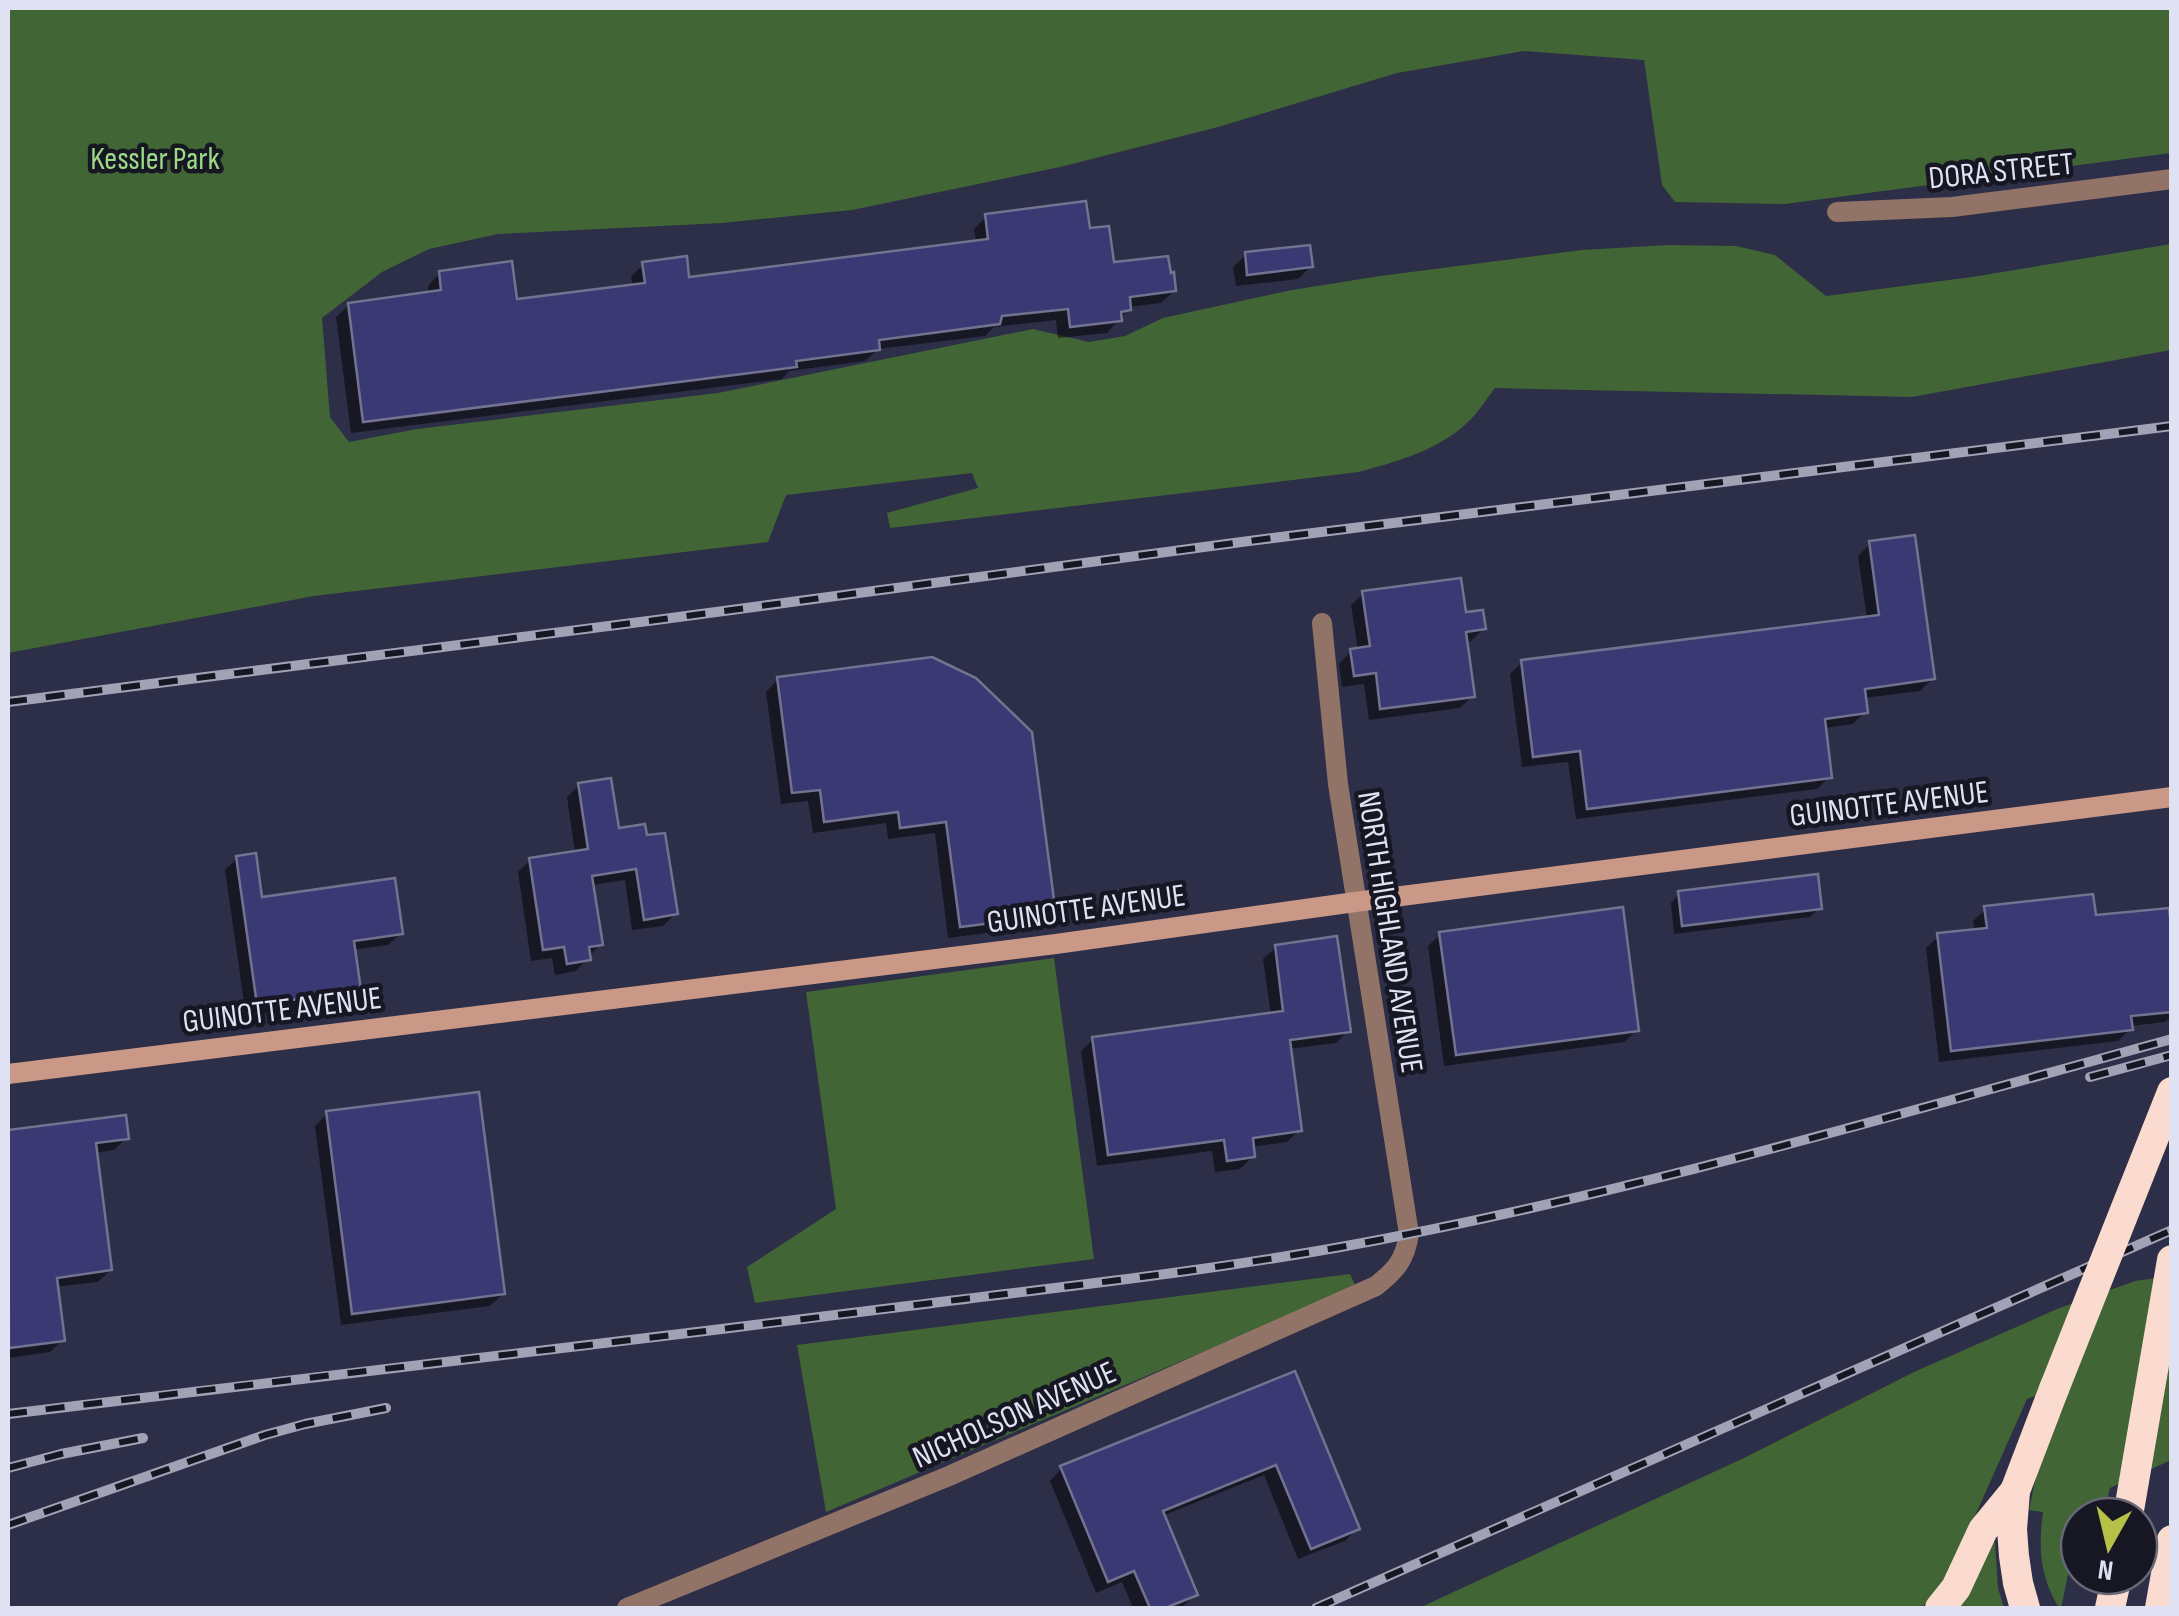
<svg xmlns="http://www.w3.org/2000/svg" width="2179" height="1616" font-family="'Sofia Sans Condensed',sans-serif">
	<rect width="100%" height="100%" fill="#2d2e47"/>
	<g fill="#426536">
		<path d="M8,8H2171V153L1785,204L1675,202L1662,185L1644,60L1524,51L1397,73L1218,127L1060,167L852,210L722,223L498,234L429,249L382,272L322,318L330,417L349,442L417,429L718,393L1033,329L1089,342L1125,336L1163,318L1292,290L1380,276L1582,250L1668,245L1736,246L1775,255L1826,296L1972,277L2171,244V350L1912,397L1495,388C1487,398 1480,410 1471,419C1441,450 1398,461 1359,472L890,528L887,513L978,488L972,473L786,495L768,542L314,596L8,653Z"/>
		<path d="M1054,958L1094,1259L755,1303L747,1267L836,1209L806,992Z"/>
		<path d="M1350,1274L1356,1287L826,1512L797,1345Z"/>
		<path d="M2171,1276V1460L2110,1488L2103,1516H2079V1546H2074L2061,1608H2059C2040,1577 2038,1548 2043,1512L2029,1510L2038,1467L2069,1384L2027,1399L1951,1570L1931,1599L1920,1608H1419L1744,1458L1914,1372L2057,1309L2135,1281Z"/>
		<path d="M1991,1542H1995L1998,1588L2004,1608H1954Z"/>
	</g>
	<g fill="#0007">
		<path d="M986,217L1087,231L1112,265L1174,291L1161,303L1128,307L1129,309L1107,333L1058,338L1056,320L994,327L985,336L878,349L865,361L789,371L782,379L351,433L336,317L349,305L429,295L428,286L440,273L515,302L633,287L631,276L644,264L687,280L976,243L974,229Z"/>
		<path d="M1246,255L1311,266L1298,279L1236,286L1233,267Z"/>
		<path d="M1870,544L1932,679L1920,691L1864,698L1865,712L1853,724L1823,728L1829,777L1817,789L1576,819L1568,762L1522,767L1510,674L1522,662L1867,619L1858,556Z"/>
		<path d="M1364,593L1464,614L1483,629L1471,641L1464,642L1472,696L1460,708L1369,720L1364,684L1342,687L1339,664L1351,651L1358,650L1351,605Z"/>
		<path d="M932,660L1054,914L1041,926L948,938L935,833L888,839L886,823L813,833L808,801L781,804L766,692L778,679Z"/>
		<path d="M579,785L616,831L675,914L663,926L632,930L625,880L591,885L600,945L576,971L555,975L552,958L531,961L518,872L530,860L575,853L567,797Z"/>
		<path d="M237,858L260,899L401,933L388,945L352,950L358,989L346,1001L246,1016L225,870Z"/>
		<path d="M1679,894L1819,908L1810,917L1674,934L1671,903Z"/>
		<path d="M1986,909L2093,918L2172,956V1016L2165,1022L2130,1026V1029L2118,1041L1939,1062L1926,948L1939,936L1975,932L1973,921Z"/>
		<path d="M1441,934L1637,1030L1624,1042L1444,1066L1428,946Z"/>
		<path d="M1276,947L1348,1031L1336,1043L1288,1049L1299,1130L1287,1142L1251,1147L1253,1156L1240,1169L1215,1172L1212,1151L1097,1166L1081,1051L1093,1039L1271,1015L1263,959Z"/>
		<path d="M327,1114L503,1294L490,1306L341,1325L315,1126Z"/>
		<path d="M124,1118L126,1138L114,1150L95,1153L110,1270L98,1282L55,1287L62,1340L50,1352L8,1358V1133Z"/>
		<path d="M1294,1375L1357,1529L1345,1541L1298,1559L1264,1475L1162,1516L1195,1595L1182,1607L1133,1608L1122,1582L1096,1593L1050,1481L1062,1468Z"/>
	</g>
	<g fill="#3b3973" stroke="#717390" stroke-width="2.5">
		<path d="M1086,201L1090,228L1109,226L1114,262L1168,256L1171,273L1174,272L1176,291L1130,297L1131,310L1121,312L1122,321L1070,327L1068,309L1002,316L1000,324L879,340L880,350L796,361L797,367L363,422L348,303L441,290L439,271L512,261L517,299L645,283L642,262L687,256L689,277L988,239L985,214Z"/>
		<path d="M1310,245L1313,267L1247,275L1245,252Z"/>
		<path d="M1915,535L1935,679L1865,689L1868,713L1825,719L1832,778L1587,809L1580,751L1533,757L1521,660L1879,615L1869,541Z"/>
		<path d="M1461,578L1466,612L1483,610L1486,629L1466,632L1475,697L1380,709L1376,673L1354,676L1350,649L1370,646L1362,591Z"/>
		<path d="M932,657L976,678L1032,732L1056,915L960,927L946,822L900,828L898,812L824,822L820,790L792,793L777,677Z"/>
		<path d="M611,778L619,828L645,824L647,835L665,833L678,914L644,920L636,869L592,876L603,945L589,947L591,960L567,964L564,947L543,950L529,858L588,849L578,783Z"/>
		<path d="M256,853L262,897L395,878L403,934L354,941L361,990L257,1005L236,856Z"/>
		<path d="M1818,874L1822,909L1682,926L1678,891Z"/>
		<path d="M2093,894L2096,915L2169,908L2172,933V1012L2131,1016L2133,1030L1951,1051L1937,933L1987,928L1984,906Z"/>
		<path d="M1623,907L1639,1031L1456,1055L1439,932Z"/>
		<path d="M1337,936L1351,1032L1290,1040L1302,1131L1253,1138L1255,1157L1227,1161L1224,1140L1108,1155L1092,1037L1283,1011L1275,945Z"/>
		<path d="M479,1092L505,1294L352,1314L326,1111Z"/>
		<path d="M126,1115L129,1139L96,1143L112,1270L57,1278L65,1341L9,1348L8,1130Z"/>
		<path d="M1295,1371L1360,1529L1311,1549L1276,1465L1163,1511L1198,1595L1165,1608H1150L1134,1571L1108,1582L1060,1466Z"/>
	</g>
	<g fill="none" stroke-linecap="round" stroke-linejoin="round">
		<g stroke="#927367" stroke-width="20">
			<path d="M1837,212L1952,207L2172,179"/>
			<path d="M627,1608L949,1476L1376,1286C1396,1270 1405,1260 1409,1234L1338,784L1322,623"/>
		</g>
		<path stroke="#ca9886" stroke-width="20" d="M8,1074L1056,944L1355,902L2172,797"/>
		<g stroke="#fbdbd0" stroke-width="30">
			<path d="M2128,1516L2172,1260"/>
			<path d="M1940,1608L1956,1588L1983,1530L2015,1491"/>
			<path d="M2025,1608L2018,1583L2014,1556L2012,1529L2015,1491L2054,1389"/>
			<path d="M2110,1608L2117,1576"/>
			<path d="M2160,1608L2172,1540"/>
		</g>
		<g stroke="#a1a2b6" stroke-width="10">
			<g id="rail">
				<path d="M8,702L656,620L1249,541L2172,426"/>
				<path d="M2090,1077L2172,1055"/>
				<path d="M8,1414C307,1377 608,1344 908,1306C1050,1288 1194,1273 1335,1248C1618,1197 1895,1115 2172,1039"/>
				<path d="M8,1468L61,1454L143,1438"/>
				<path d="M8,1525L265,1435L305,1424L386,1408"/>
				<path d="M1316,1608L2172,1230"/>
			</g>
		</g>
		<use href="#rail" stroke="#171723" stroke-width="6" stroke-dasharray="19" stroke-linecap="butt"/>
		<path stroke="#fbdbd0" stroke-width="30" d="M2054,1389L2172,1092"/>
	</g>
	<g text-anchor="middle" stroke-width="9" stroke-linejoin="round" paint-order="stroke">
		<g font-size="32" fill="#9cda88" stroke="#171723">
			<text x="155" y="169">Kessler Park</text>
		</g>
		<g font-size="32" fill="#e0e1f2" stroke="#171723">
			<text transform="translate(2001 170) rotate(-6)" y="11">DORA STREET</text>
			<text transform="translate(1889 803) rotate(-7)" y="11">GUINOTTE AVENUE</text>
			<text transform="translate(1086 908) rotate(-8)" y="11">GUINOTTE AVENUE</text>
			<text transform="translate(1391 932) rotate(81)" y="11">NORTH HIGHLAND AVENUE</text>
			<text transform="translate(282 1009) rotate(-7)" y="11">GUINOTTE AVENUE</text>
			<text transform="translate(1014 1414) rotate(-24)" y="11">NICHOLSON AVENUE</text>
		</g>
	</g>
	<rect width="2179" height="1616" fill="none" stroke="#e0e1f2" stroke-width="20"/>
	<g transform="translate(2109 1546) rotate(188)"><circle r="48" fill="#171723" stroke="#676876" stroke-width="2.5"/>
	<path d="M0-8L18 38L0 25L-18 38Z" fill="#b6c148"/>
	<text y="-15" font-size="28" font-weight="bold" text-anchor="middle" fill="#e0e1f2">N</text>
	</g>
</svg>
